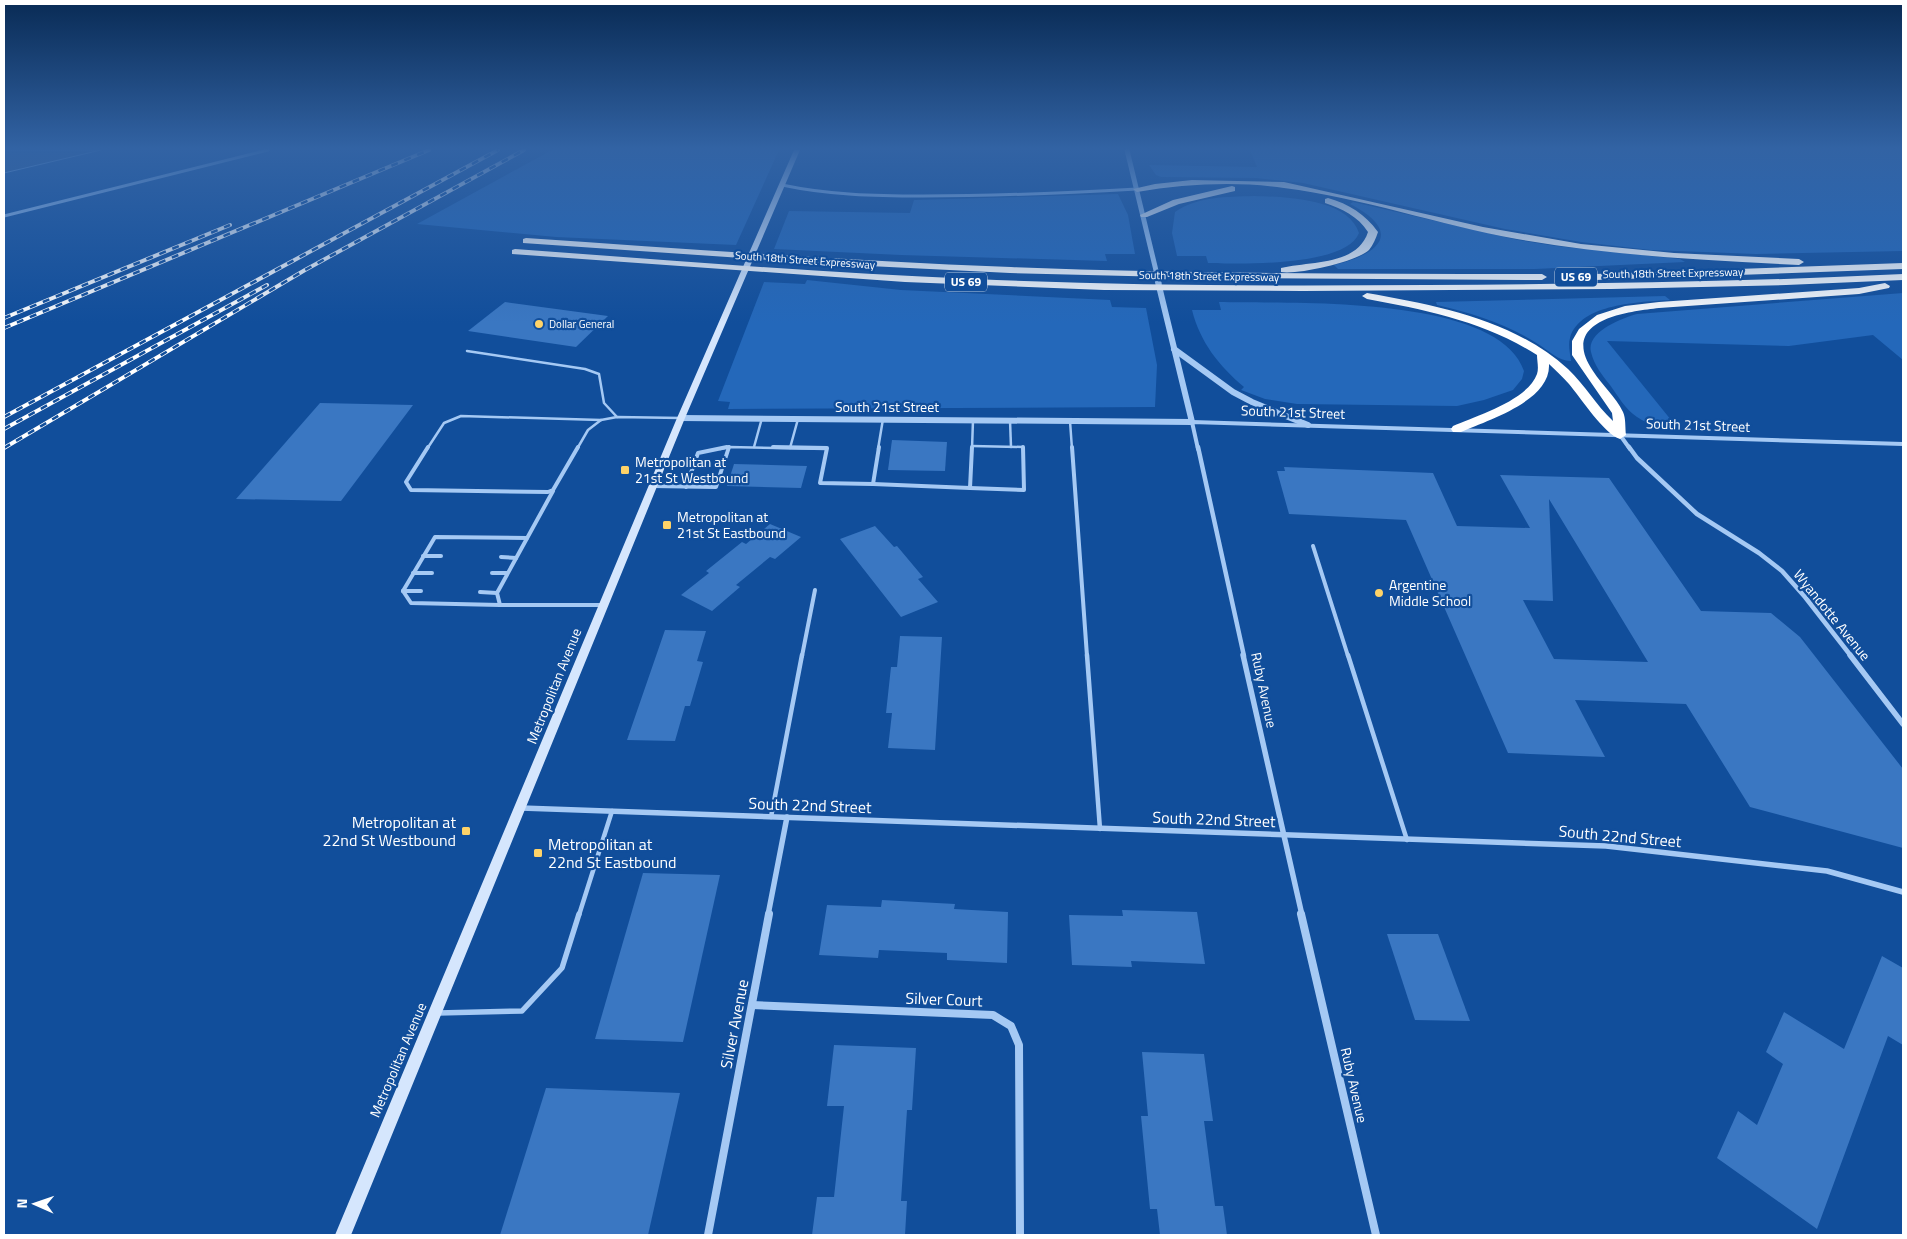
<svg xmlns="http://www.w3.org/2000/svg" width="1907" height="1239" font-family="'Titillium Web',sans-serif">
	<rect width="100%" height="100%" fill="#114e9b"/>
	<g fill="#2468ba">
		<path d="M552,150H779L736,245L556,237L417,224Z"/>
		<path d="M1250,150H1903V251L1756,254L1651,250L1581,242L1505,229L1303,183L1256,178L1161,177L1156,175L1149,165L1257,167Z"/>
		<path d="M1118,194L1128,215L1135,254H1105L1107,261L901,255L774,249L789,211L910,213L914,200Z"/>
		<path d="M1254,196C1284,197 1348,198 1359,233C1346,267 1239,264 1208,263L1206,256H1177L1172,233L1175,212C1198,196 1226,197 1254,196Z"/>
		<path d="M1353,202L1518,240L1556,246L1680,259L1685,262L1535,269H1338L1334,265C1380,254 1404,232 1350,204Z"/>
		<path d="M807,280L901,290L1110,300L1112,307L1146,308L1157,365L1155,407L728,409L730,402L718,401L764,282L805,284Z"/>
		<path d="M1903,293V360L1873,335L1789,346L1607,341L1680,431C1665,429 1650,426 1637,417C1625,409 1618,396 1610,385C1602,375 1594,365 1591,352C1586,332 1622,318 1637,314Z"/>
		<path d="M1665,296L1670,300C1641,302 1580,303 1570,338C1568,345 1570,353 1571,361C1558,361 1548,350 1538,344C1507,324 1472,313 1437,305L1436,302Z"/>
		<path d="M1219,302C1286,304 1498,293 1524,371L1522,379L1513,390L1484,400L1457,406L1297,404L1265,399L1241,390L1244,387C1219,366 1200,342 1192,310H1221Z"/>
	</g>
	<path fill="#2f5b94" stroke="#97c4f8" d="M4,150H101L4,173Z"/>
	<g fill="#3a77c2" fill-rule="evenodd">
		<path d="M505,302L608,316L576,347L468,331Z"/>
		<path d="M320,403L413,405L341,501L236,499Z"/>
		<path d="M892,440L947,442L945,471L888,470Z"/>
		<path d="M734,464L807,466L801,488L727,486Z"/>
		<path d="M1284,467L1433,473L1457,526L1530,528L1500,475L1609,478L1701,611L1771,613L1800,637L1903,769V848L1750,807L1686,704L1575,700L1605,757L1508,753L1406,520L1289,514L1277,471H1285ZM1549,499L1648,662L1554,659L1523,600L1553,601Z"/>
		<path d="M770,524L801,537L775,559L770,557L736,585L740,587L712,611L681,595L709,573L706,571L742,542L746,544Z"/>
		<path d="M875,526L894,547L897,546L923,577L918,579L938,602L901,617L840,539Z"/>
		<path d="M665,630L706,631L697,661L703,662L690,706H685L675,741L627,740Z"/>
		<path d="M900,636L942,637L935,750L888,748L892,713H886L891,667H897Z"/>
		<path d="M643,873L720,875L683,1042L595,1039Z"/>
		<path d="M882,900L955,904L954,909L1008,912L1007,963L947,960V953L879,950L878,958L819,955L827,905L881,907Z"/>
		<path d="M1122,910L1197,912L1205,964L1131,961L1132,967L1072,965L1069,915L1123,916Z"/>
		<path d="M1387,934H1438L1470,1021L1415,1020Z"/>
		<path d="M1882,956L1903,968V1045L1888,1036L1817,1229L1717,1158L1738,1111L1757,1125L1783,1064L1766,1052L1784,1012L1844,1049Z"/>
		<path d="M834,1045L916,1048L912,1110H907L901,1201H907L905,1235H812L817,1197H834L844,1106H827Z"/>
		<path d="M1142,1052L1204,1054L1213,1121H1204L1215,1206H1223L1227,1235H1160L1157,1209H1150L1141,1116H1148Z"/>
		<path d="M546,1088L680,1093L648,1235H500Z"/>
	</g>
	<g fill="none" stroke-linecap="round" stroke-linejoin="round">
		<g stroke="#a5c9f4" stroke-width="2.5">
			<path d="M467,351L585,369L599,374L604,403L617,417"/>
			<path d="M601,420L617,417L681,418"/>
			<path d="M1010,420L1011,447"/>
			<path d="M1070,421L1072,449"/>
			<path d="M972,446L1023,447V449"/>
			<path d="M754,447L762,418"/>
			<path d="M790,448L798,419"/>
			<path d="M427,449L444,423L461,416L601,420"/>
			<path d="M577,449L588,430L601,420"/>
			<path d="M720,449L729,447"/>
			<path d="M728,449L729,447L827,449"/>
			<path d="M878,449L883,419"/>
			<path d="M972,449L973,420"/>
		</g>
		<g stroke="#a5c9f4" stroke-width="4">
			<path d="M428,447L406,482L411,490L548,492L553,490L578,447"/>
			<path d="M773,447L827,448L820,483L873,484L879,447"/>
			<path d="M1072,447L1087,656"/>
			<path d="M873,484L970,488L972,447"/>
			<path d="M653,486L716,487L729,447"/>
			<path d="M686,487L698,453L727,447"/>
			<path d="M970,488L1024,490L1023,447"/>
			<path d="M553,491L497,593L500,605H602"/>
			<path d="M1313,546L1348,656"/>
			<path d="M423,556H441"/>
			<path d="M501,557L516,558"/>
			<path d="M413,573H432"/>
			<path d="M492,573H507"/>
			<path d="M403,591L435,537L527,538"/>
			<path d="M403,591L411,603L500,605"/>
			<path d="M403,591H421"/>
			<path d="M480,592L497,593"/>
			<path d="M802,656L815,590"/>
		</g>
		<g stroke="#a5c9f4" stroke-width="4.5">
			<path d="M1087,655L1100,829"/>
			<path d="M1348,655L1407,840"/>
			<path d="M771,817L802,655"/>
			<path d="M579,915L612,811"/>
		</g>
		<path stroke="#a5c9f4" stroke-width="5.5" d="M438,1013L522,1011L562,968L579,914"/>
		<g stroke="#a5c9f4" stroke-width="3">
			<path d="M782,185C829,195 875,196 923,196C994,196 1066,193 1137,189"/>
			<path d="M4,216L268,150"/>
		</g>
		<g stroke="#a5c9f4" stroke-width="4">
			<path d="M1620,435L1630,449"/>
			<path d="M1198,449L1192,422L1903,444"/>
		</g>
		<g stroke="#a5c9f4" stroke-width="4.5">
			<path d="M1198,447L1244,656"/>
			<path d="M1629,447L1637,458L1697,514L1759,553L1782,571L1805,597L1851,656"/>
		</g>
		<g stroke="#a5c9f4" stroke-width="5.5">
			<path d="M1243,655L1302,915"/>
			<path d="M1850,655L1903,724"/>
			<path d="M521,808L1606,846L1827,871L1903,892"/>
			<path d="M768,915L787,817"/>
		</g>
		<g stroke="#a5c9f4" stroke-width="8">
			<path d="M1301,914L1376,1235"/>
			<path d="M752,1005L993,1015L1011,1026L1019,1045L1020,1235"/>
			<path d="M708,1235L769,914"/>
		</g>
		<path stroke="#a5c9f4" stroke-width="5" d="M1127,150L1159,283"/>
		<g stroke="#a5c9f4" stroke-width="6">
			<path d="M1174,349L1233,392L1252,402L1308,425"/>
			<path d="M681,418L1192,422L1158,282"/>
		</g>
		<path fill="#d5e6fd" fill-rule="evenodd" d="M794,150H800L685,418L351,1235H335L677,418Z"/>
		<g fill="#fff" fill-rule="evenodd">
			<path d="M1192,180L1284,182L1483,227L1581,244L1674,253L1799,259L1804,262L1799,265C1705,260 1610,256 1517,239C1439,225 1363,198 1284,188C1236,181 1185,184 1137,192L1133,189L1155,184Z"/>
			<path d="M1232,186L1235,187V191L1179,204L1147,217H1141L1140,215L1173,200Z"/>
			<path d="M1328,198C1349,204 1365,214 1378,232C1376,238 1373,245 1369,250C1356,262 1297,275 1281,272V268C1310,261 1357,266 1368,232C1358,216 1342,209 1325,203V199Z"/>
			<path d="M526,238C687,249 849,261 1011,267C1188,274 1365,274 1542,274L1547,277L1542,280L1210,278L1010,273L829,264L523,243V239Z"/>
			<path d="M515,249C668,260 821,273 975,279C1126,286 1277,286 1428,285C1587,284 1745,282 1903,274V280L1786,285L1611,289L1303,291L1104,290L905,282L512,254V250Z"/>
			<path d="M1903,263V269L1595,280L1590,277L1595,274Z"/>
			<path d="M1885,283L1890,286L1889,288L1859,294L1659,308C1623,312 1559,321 1593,371C1602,385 1616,397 1623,412C1626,418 1625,428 1626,435L1620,439C1605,435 1580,397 1569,384C1563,377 1556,371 1549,364C1551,401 1488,420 1461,432H1453L1451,429L1453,426C1476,416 1528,400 1537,374C1539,368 1537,361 1537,355C1485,322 1427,310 1367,299L1362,296L1367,293C1439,306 1512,319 1568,369C1585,385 1596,405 1613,421L1612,413L1572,355V341L1579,329L1597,315L1625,306L1659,302L1859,288Z"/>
		</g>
		<g stroke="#fff" stroke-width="4">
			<g id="rail">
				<path d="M4,318L230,225"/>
				<path d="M4,328L429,150"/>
				<path d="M4,417L498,150"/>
				<path d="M4,429L267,285"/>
				<path d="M4,448L305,270L524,150"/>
			</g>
		</g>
		<use href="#rail" stroke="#114e9b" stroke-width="2.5" stroke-dasharray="7" stroke-linecap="butt"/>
	</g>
	<linearGradient id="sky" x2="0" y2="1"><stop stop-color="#092b55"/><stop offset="0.46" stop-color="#3263a4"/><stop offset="1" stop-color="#3263a4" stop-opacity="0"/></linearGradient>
	<rect width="1907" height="323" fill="url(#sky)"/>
	<g fill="#ffd368" stroke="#114e9b" stroke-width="2">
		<circle cx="539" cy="324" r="5"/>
		<rect x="620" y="465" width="10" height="10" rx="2.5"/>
		<rect x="662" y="520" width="10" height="10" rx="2.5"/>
		<circle cx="1379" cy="593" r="5"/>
		<rect x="461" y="826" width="10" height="10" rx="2.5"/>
		<rect x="533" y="848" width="10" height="10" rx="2.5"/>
	</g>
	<g text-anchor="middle" stroke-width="4.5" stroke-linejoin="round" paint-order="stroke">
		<g font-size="11" fill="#fff" stroke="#114e9b">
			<text transform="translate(805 260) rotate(4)" y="4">South 18th Street Expressway</text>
			<text transform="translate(1673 273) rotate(-1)" y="4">South 18th Street Expressway</text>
			<text transform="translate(1209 276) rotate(1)" y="4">South 18th Street Expressway</text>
		</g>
		<g font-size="11" fill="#fff" stroke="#114e9b" text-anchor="start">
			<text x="549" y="328">Dollar General</text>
		</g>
		<g fill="#114e9b" stroke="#b8cae1" stroke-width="1">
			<rect x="1555" y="267.5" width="42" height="19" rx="4"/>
			<rect x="945" y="272.5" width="42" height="19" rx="4"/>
		</g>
		<g font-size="12" font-weight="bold" fill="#fff">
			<text x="1576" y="281">US 69</text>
			<text x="966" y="286">US 69</text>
		</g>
		<g font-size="14" fill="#fff" stroke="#114e9b">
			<text x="887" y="412">South 21st Street</text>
			<text transform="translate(1293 412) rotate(2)" y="5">South 21st Street</text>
			<text transform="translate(1698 425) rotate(2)" y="5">South 21st Street</text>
			<text transform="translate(1832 615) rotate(51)" y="5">Wyandotte Avenue</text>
			<text transform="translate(554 686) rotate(-68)" y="5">Metropolitan Avenue</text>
			<text transform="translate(1264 690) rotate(78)" y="5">Ruby Avenue</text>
			<text transform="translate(398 1060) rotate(-67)" y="5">Metropolitan Avenue</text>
			<text transform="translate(1354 1085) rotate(77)" y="5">Ruby Avenue</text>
		</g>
		<g font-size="14" fill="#fff" stroke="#114e9b" text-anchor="start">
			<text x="635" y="467">Metropolitan at<tspan x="635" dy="16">21st St Westbound</tspan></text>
			<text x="677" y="522">Metropolitan at<tspan x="677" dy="16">21st St Eastbound</tspan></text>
			<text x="1389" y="590">Argentine<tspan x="1389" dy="16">Middle School</tspan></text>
		</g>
		<g font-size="16" fill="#fff" stroke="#114e9b">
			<text transform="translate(810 805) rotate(2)" y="6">South 22nd Street</text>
			<text transform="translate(1214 819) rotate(2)" y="6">South 22nd Street</text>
			<text transform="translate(1620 836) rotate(5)" y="6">South 22nd Street</text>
			<text transform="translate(944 999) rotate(2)" y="6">Silver Court</text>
			<text transform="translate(734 1024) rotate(-79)" y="6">Silver Avenue</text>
		</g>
		<g font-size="16" fill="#fff" stroke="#114e9b" text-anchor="end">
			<text x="456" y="828">Metropolitan at<tspan x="456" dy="18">22nd St Westbound</tspan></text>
			<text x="548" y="850" text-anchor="start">Metropolitan at<tspan x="548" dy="18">22nd St Eastbound</tspan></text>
		</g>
	</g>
	<rect width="1907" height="1239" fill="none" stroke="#ffffff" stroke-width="10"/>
	<g transform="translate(35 1204) rotate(272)" stroke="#114e9b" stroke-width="4" paint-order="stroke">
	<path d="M0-4L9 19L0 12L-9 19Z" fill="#ffffff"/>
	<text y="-8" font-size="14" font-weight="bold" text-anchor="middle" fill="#ffffff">N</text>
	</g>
</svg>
